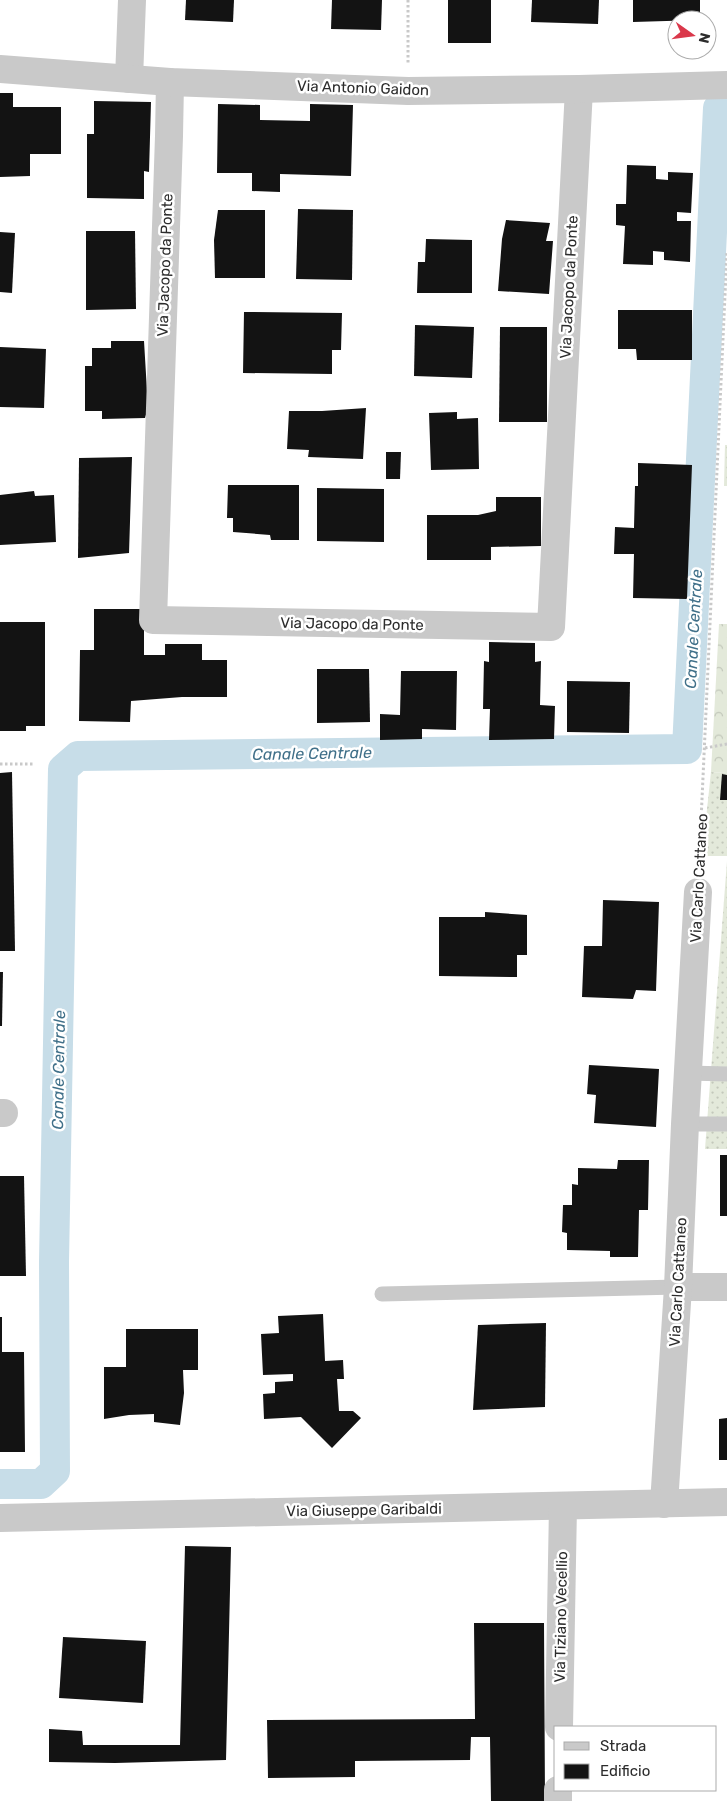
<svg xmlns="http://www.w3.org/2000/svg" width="727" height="1801" font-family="Rubik,sans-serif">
	<defs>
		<pattern id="grass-dots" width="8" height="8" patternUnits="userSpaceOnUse" patternTransform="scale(1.25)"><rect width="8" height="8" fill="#e3e9da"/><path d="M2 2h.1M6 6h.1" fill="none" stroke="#c3c8bb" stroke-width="1.8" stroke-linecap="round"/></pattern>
		<pattern id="park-crowns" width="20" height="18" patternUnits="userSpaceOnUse" patternTransform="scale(1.25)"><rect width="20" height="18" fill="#e3e9da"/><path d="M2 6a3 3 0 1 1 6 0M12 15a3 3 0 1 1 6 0" fill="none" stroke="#c3c8bb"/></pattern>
	</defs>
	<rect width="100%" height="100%" fill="#fff"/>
	<g fill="url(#grass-dots)">
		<path d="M725,445H727V486H724Z"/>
		<path d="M711,772L727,773V856H702Z"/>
		<path d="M727,861V1149H705Z"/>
	</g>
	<path fill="url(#park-crowns)" d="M719,624H727V773L711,772Z"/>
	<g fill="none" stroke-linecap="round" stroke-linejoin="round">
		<path stroke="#c7dde8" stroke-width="30" d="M0,1484H41L55,1471L54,1262L63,769L78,756L687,749L718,108"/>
	</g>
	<g fill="#131313">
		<path d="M186,0H234L233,22L185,20Z"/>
		<path d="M332,0H382L381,30L331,29Z"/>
		<rect x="448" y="0" width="43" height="43"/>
		<path d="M532,0H599L598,24L531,22Z"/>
		<path d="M633,0H700V20L633,22Z"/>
		<path d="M0,93H13V107H61V154H30V176L0,177Z"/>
		<path d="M94,101L151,102L149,172L144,171V199L87,198V134H94Z"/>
		<path d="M218,104L260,105V120L310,121V104L353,105L351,176L280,174V192L252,191V173H217Z"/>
		<path d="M627,165L656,166V179L668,180V172L693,173L691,213L677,212V221H691L690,262L664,260V252L653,251V265L623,264L625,226L616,225V204H626Z"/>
		<path d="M298,209L353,210L352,280L296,279Z"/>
		<path d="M218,210H265V278H215L214,240Z"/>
		<path d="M506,220L550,223L546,241H553L549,294L498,291L502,239Z"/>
		<path d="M86,231H135L136,309L86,310Z"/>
		<path d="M0,232L15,233L12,293L0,292Z"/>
		<path d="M426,239L472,240V293H417L418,262H425Z"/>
		<path d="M618,310H692V360H637L636,349H618Z"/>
		<path d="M244,312L342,313L341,350H332V374L243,373Z"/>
		<path d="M415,325L474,327L472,378L414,376Z"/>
		<path d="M500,327H547V422H499Z"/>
		<path d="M111,341H144L148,408L145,418L102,419V411H85V366H92V348H111Z"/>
		<path d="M0,347L46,349L44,408L0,407Z"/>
		<path d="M366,408L363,459L308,457L309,450L287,449L289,411H322Z"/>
		<path d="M457,412V419L478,418L479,469L431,470L429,413Z"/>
		<path d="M386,452H401L400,479H386Z"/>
		<path d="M132,457L129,553L78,558L79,458Z"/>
		<path d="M638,463L692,465L687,599L633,598L634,554H614L615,527L634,528L635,486H638Z"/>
		<path d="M228,485H299V540H271L270,535L233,532V518H227Z"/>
		<path d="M317,488L384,489V542L317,541Z"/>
		<path d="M34,491L35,496L54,495L56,542L0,545V495Z"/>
		<path d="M496,497H541V546L491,547V560H427V515H478L496,511Z"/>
		<path d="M94,609H144V655H165V644H202V660H227V697H182L131,701L130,722L79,721L80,650H94Z"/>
		<path d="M0,622H45V726H26V731H0Z"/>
		<path d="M489,642L535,643V662L541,661L540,705L555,706L554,739L489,740L490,709H483L484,661L489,662Z"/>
		<path d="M317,669H369L370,722L317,723Z"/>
		<path d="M401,671H457L456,730L422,729V739L380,740V714L400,715Z"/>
		<path d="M567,681L630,682L629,733L567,732Z"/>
		<path d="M12,772L15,951H0V773Z"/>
		<path d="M722,774L727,775V800H720Z"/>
		<path d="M603,900L659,902L656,991L636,990L633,999L582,997L584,946H602Z"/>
		<path d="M485,912L527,915V955H517V977L439,976V917H485Z"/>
		<path d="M0,972H3L2,1026H0Z"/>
		<path d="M589,1065L659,1069L656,1127L594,1123L596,1095L587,1094Z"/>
		<rect x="720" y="1155" width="7" height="61"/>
		<path d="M618,1160H649L648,1210H639L638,1257H610V1251L567,1250V1233L562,1232L563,1205H572V1184L578,1185V1168L617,1169Z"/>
		<path d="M0,1176H24L26,1276H0Z"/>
		<path d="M323,1314L325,1361L343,1360L344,1379H337L339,1411H353L361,1418L332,1448L301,1417L264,1419L263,1394L275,1393V1382L293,1381V1374L263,1375L261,1334L279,1333L278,1316Z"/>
		<path d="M0,1317H2V1352H24L25,1452H0Z"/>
		<path d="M546,1323L545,1407L473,1410L478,1325Z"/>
		<path d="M126,1329H198V1370H183L184,1393L180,1425L154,1422V1414L129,1415L104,1419V1367H126Z"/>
		<path d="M727,1418V1460H719V1419Z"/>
		<path d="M185,1546L231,1547L226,1760L115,1763L49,1762V1729L82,1731L83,1745H180Z"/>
		<path d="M474,1623H544L545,1801H491L490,1737H471L470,1760L355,1761V1777L268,1778L267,1720L475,1719Z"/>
		<path d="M63,1637L146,1641L143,1703L59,1698Z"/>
	</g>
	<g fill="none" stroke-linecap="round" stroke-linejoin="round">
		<g stroke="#c9c9c9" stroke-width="3" stroke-dasharray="2.5 2.5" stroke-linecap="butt">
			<path d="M408,0V63"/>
			<path d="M705,748L727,744"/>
			<path d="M0,764H35"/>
			<path d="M699,865L727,251"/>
		</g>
		<g stroke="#c9c9c9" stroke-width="15">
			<path d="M688,1073L727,1074"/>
			<path d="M685,1124H727"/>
			<path d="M382,1294L678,1287"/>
		</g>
		<g stroke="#c9c9c9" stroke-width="28">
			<path d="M129,79L132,0"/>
			<path d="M170,82L169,136L153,620L551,627L579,89"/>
			<path d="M0,1113H4"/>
			<path d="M678,1287H727"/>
			<path d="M664,1504L678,1287L685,1124L698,892"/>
			<path d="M0,1518L727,1502"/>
			<path d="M559,1727L563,1506"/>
			<path d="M558,1801V1790"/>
		</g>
		<path stroke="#c9c9c9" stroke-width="28" d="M0,69L170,82L408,91L579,89L727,85"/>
	</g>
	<g text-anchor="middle" stroke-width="5" stroke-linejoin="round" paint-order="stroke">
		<g font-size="15" fill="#2c2c2c" stroke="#fff">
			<text transform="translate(363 88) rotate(2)" y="5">Via Antonio Gaidon</text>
			<text transform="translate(165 265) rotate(-88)" y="5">Via Jacopo da Ponte</text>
			<text transform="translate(569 287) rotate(-87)" y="5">Via Jacopo da Ponte</text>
			<text transform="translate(352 624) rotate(1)" y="5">Via Jacopo da Ponte</text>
			<text transform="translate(699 878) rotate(-87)" y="5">Via Carlo Cattaneo</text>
			<text transform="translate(678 1282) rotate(-87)" y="5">Via Carlo Cattaneo</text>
			<text transform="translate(364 1510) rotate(-1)" y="5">Via Giuseppe Garibaldi</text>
			<text transform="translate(561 1617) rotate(-89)" y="5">Via Tiziano Vecellio</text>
		</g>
		<g font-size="16" font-style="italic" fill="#407089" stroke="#fff">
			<text transform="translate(693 629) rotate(-87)" y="6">Canale Centrale</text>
			<text transform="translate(312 753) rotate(-1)" y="6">Canale Centrale</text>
			<text transform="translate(58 1070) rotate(-89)" y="6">Canale Centrale</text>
		</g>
	</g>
	<rect x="554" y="1726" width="162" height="65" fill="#ffffff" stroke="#ababab"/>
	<rect x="564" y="1742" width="25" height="8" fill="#c9c9c9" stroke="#ababab"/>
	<text x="600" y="1751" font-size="15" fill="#2c2c2c">Strada</text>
	<rect x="564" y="1764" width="25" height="15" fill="#131313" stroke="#ababab"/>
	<text x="600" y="1776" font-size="15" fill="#2c2c2c">Edificio</text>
	<g transform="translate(692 35) rotate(104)"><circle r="24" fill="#ffffff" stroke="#ababab"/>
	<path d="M0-4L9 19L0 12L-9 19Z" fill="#da384b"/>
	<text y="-8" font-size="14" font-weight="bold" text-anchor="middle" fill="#2c2c2c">N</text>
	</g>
</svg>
